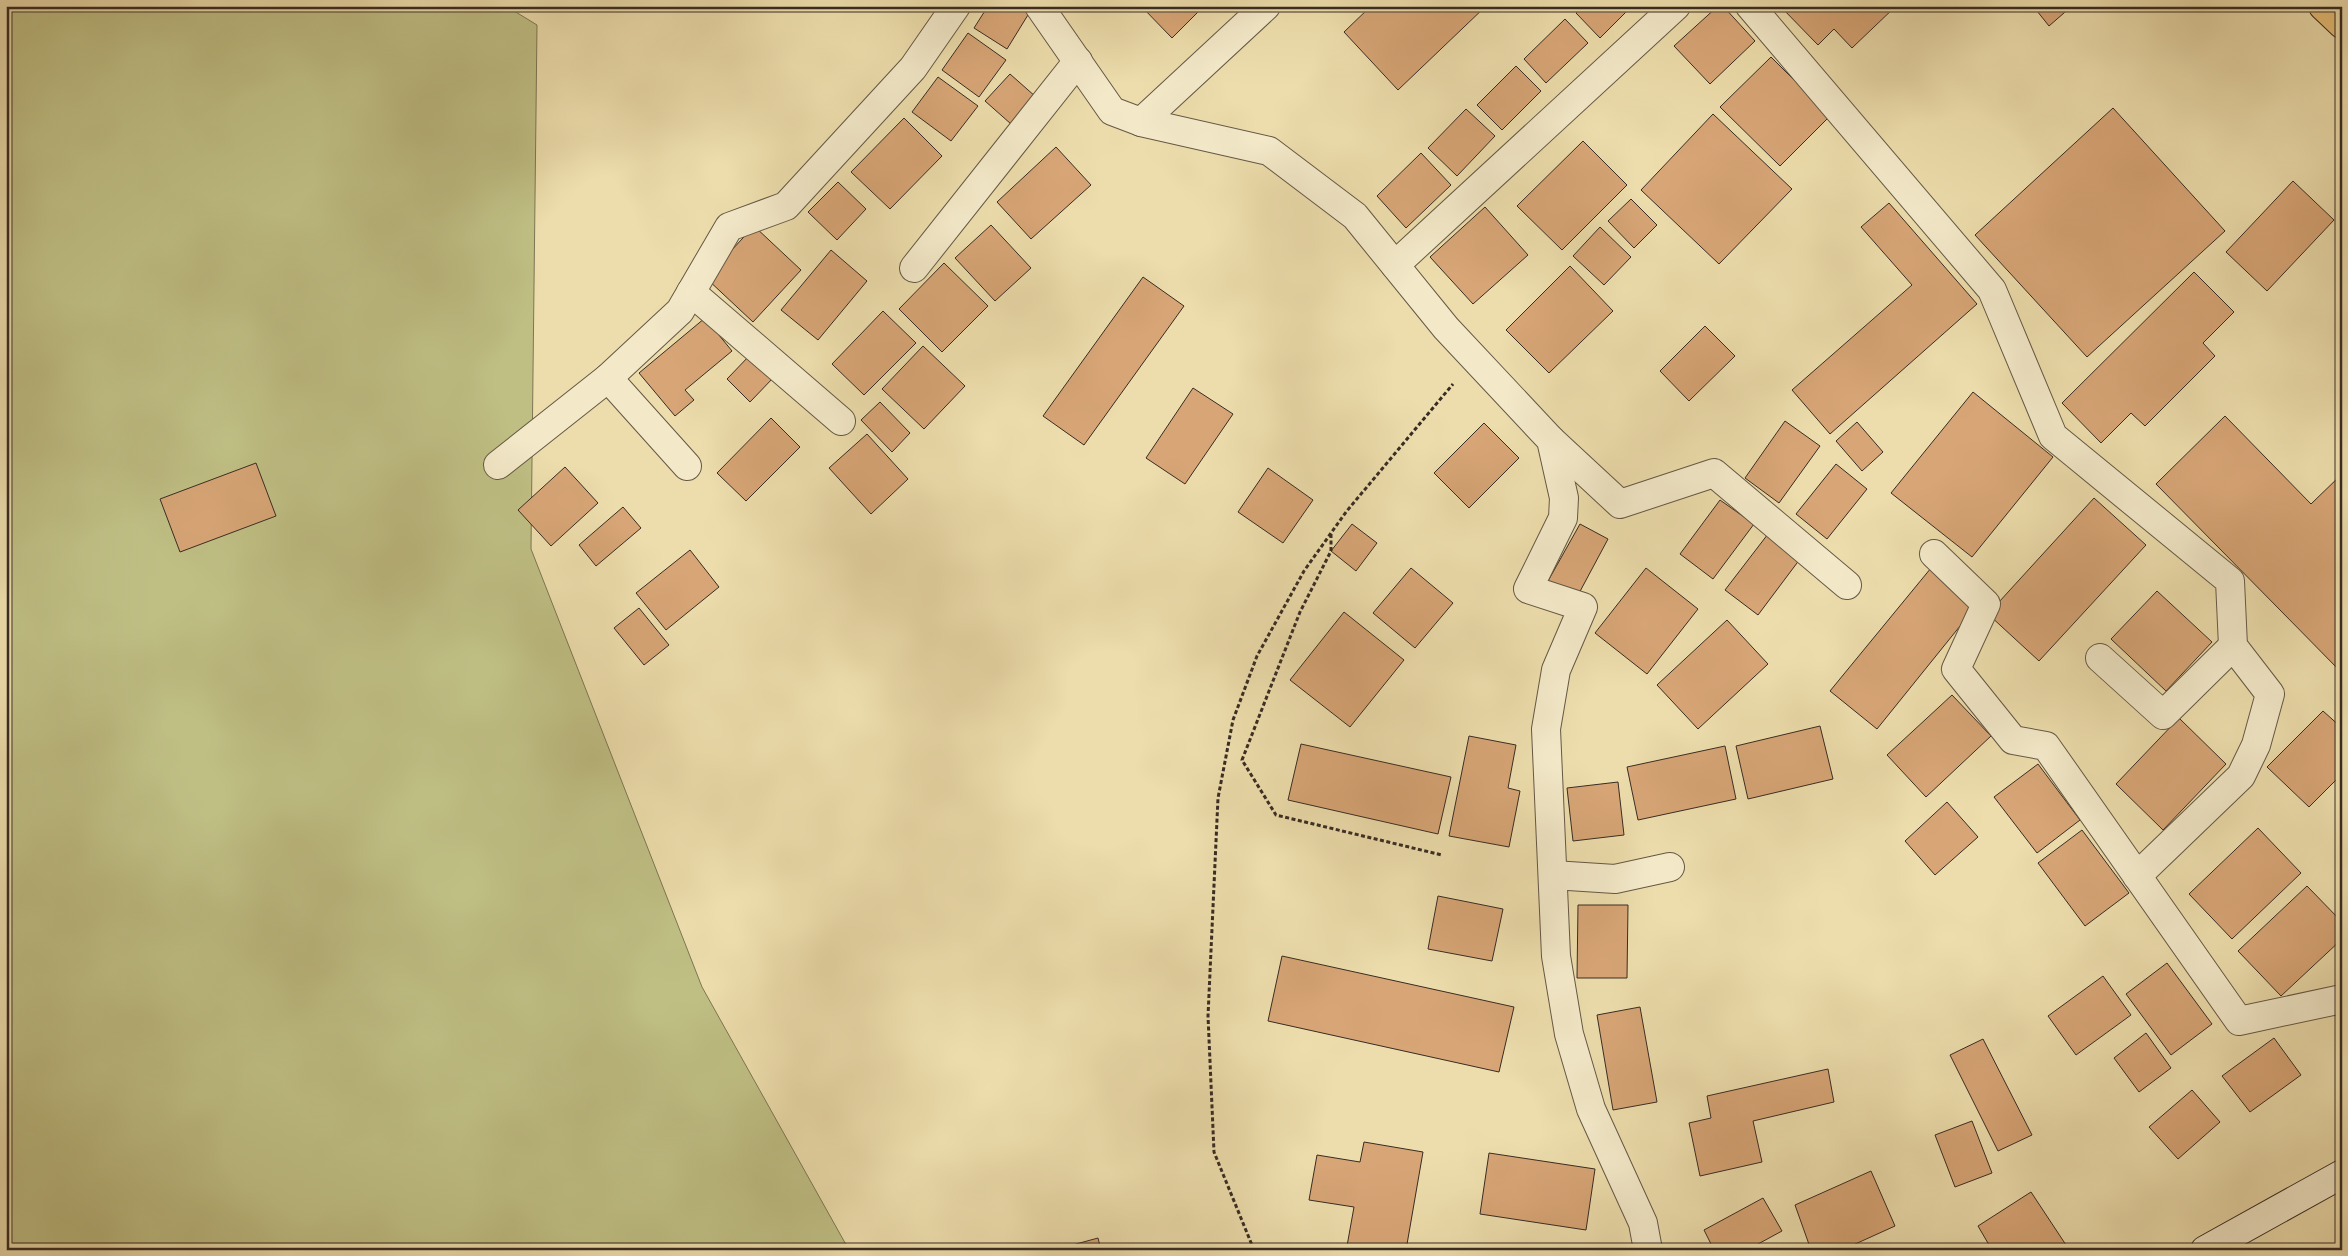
<svg xmlns="http://www.w3.org/2000/svg" width="2348" height="1256" font-family="Cardo,serif">
	<rect width="100%" height="100%" fill="#edddac"/>
	<filter id="stains"><feTurbulence type="fractalNoise" baseFrequency=".004" numOctaves="4"/><feColorMatrix values="0 0 0 0 .2 0 0 0 0 .09 0 0 0 0 .02 0 0 0 .5 -.17"/></filter>
	<radialGradient id="worn" r=".72"><stop offset=".6" stop-color="#630" stop-opacity="0"/><stop offset="1" stop-color="#630" stop-opacity=".3"/></radialGradient>
	<path fill="#bfbf84" stroke="#7c7654" d="M6,6H506L537,25L531,549L702,987L849,1250H6Z"/>
	<g fill="#d7a576" stroke="#382c23">
		<path d="M988,6H1025L1031,10L1007,49L974,28Z"/>
		<path d="M1141,6H1204L1172,38Z"/>
		<path d="M1371,6H1486L1398,90L1344,32Z"/>
		<path d="M1583,6H1632L1600,38L1576,13Z"/>
		<path d="M1718,6H1723L1755,41L1710,84L1674,46Z"/>
		<path d="M1780,6H1896L1852,48L1834,29L1818,45Z"/>
		<path d="M2033,6H2072L2049,26Z"/>
		<path d="M1565,19L1588,43L1546,83L1524,59Z"/>
		<path d="M968,33L1006,60L979,97L942,70Z"/>
		<path d="M1771,57L1830,116L1780,166L1720,107Z"/>
		<path d="M1516,66L1541,91L1502,130L1477,105Z"/>
		<path d="M1010,74L1036,97L1011,124L985,101Z"/>
		<path d="M938,77L978,106L951,141L912,112Z"/>
		<path d="M2113,108L2225,231L2087,357L1975,235Z"/>
		<path d="M1466,109L1495,136L1457,176L1428,148Z"/>
		<path d="M1713,114L1792,189L1719,264L1641,190Z"/>
		<path d="M904,118L942,156L890,209L851,172Z"/>
		<path d="M1583,141L1627,185L1562,250L1517,206Z"/>
		<path d="M1056,147L1091,185L1031,239L997,202Z"/>
		<path d="M1421,153L1451,185L1406,228L1377,196Z"/>
		<path d="M2293,181L2334,220L2267,291L2226,252Z"/>
		<path d="M838,182L866,209L837,240L808,212Z"/>
		<path d="M1631,199L1657,225L1634,248L1608,221Z"/>
		<path d="M1889,203L1977,304L1830,434L1792,390L1912,285L1861,227Z"/>
		<path d="M1485,207L1528,255L1473,304L1430,257Z"/>
		<path d="M991,225L1031,268L995,301L955,258Z"/>
		<path d="M754,226L801,270L753,322L706,278Z"/>
		<path d="M1600,227L1631,257L1604,285L1573,256Z"/>
		<path d="M831,250L867,281L818,340L781,310Z"/>
		<path d="M944,263L988,306L942,352L899,309Z"/>
		<path d="M1570,266L1613,311L1549,373L1506,330Z"/>
		<path d="M2194,272L2234,312L2203,343L2215,356L2145,426L2131,413L2101,443L2062,403Z"/>
		<path d="M1143,277L1184,306L1084,445L1043,416Z"/>
		<path d="M883,311L916,343L864,395L832,364Z"/>
		<path d="M705,318L732,351L685,390L694,400L675,416L639,373Z"/>
		<path d="M1705,326L1735,356L1689,401L1660,371Z"/>
		<path d="M923,346L965,386L924,429L882,389Z"/>
		<path d="M751,354L774,377L750,402L727,379Z"/>
		<path d="M1193,388L1233,414L1185,484L1146,458Z"/>
		<path d="M1973,392L2053,457L1972,557L1891,493Z"/>
		<path d="M880,402L910,433L892,452L861,420Z"/>
		<path d="M2225,416L2311,504L2342,474V673L2156,484Z"/>
		<path d="M771,418L800,447L746,501L717,473Z"/>
		<path d="M1785,421L1820,446L1779,503L1745,478Z"/>
		<path d="M1857,422L1883,452L1862,471L1836,441Z"/>
		<path d="M1484,423L1519,458L1469,508L1434,473Z"/>
		<path d="M867,434L908,479L871,514L829,468Z"/>
		<path d="M256,463L276,516L180,552L160,499Z"/>
		<path d="M1836,464L1867,489L1827,539L1796,514Z"/>
		<path d="M565,467L598,503L551,546L518,510Z"/>
		<path d="M1268,468L1313,500L1283,543L1238,512Z"/>
		<path d="M2094,498L2146,545L2039,661L1988,614Z"/>
		<path d="M1720,500L1754,524L1713,579L1680,554Z"/>
		<path d="M623,507L641,528L596,566L579,545Z"/>
		<path d="M1352,524L1377,543L1356,571L1331,551Z"/>
		<path d="M1580,524L1608,539L1577,597L1548,581Z"/>
		<path d="M1768,534L1800,559L1758,615L1725,590Z"/>
		<path d="M690,550L719,587L666,630L636,593Z"/>
		<path d="M1411,568L1453,603L1415,648L1373,613Z"/>
		<path d="M1646,568L1698,609L1647,674L1595,633Z"/>
		<path d="M1931,568L1977,605L1877,729L1830,691Z"/>
		<path d="M2157,591L2212,642L2166,691L2111,639Z"/>
		<path d="M639,608L669,645L644,665L614,628Z"/>
		<path d="M1344,612L1404,660L1350,727L1290,680Z"/>
		<path d="M1727,620L1768,664L1698,729L1657,685Z"/>
		<path d="M1952,695L1991,736L1926,797L1887,755Z"/>
		<path d="M2323,711L2342,728V774L2309,807L2267,767Z"/>
		<path d="M2179,718L2226,764L2163,830L2116,784Z"/>
		<path d="M1820,726L1833,779L1748,799L1736,746Z"/>
		<path d="M1469,736L1516,745L1508,788L1520,791L1509,847L1449,836Z"/>
		<path d="M1301,744L1451,777L1438,834L1288,800Z"/>
		<path d="M1725,746L1736,799L1638,820L1627,767Z"/>
		<path d="M2038,764L2080,820L2037,853L1994,797Z"/>
		<path d="M1618,782L1624,835L1573,841L1567,788Z"/>
		<path d="M1947,802L1978,837L1935,875L1905,841Z"/>
		<path d="M2342,824V835L2337,830Z"/>
		<path d="M2258,828L2301,873L2232,939L2189,894Z"/>
		<path d="M2082,830L2129,893L2085,926L2038,863Z"/>
		<path d="M2307,886L2342,922V939L2281,996L2238,951Z"/>
		<path d="M1438,896L1503,909L1492,961L1428,949Z"/>
		<path d="M1578,905H1628L1627,978H1577Z"/>
		<path d="M1282,956L1514,1007L1499,1072L1268,1021Z"/>
		<path d="M2167,963L2212,1024L2171,1055L2126,994Z"/>
		<path d="M2103,976L2131,1015L2076,1055L2048,1016Z"/>
		<path d="M1640,1007L1657,1102L1613,1110L1597,1015Z"/>
		<path d="M2146,1033L2171,1068L2139,1092L2114,1058Z"/>
		<path d="M2274,1038L2301,1075L2250,1112L2222,1076Z"/>
		<path d="M1983,1039L2032,1135L1998,1151L1950,1055Z"/>
		<path d="M1828,1069L1834,1102L1753,1121L1762,1162L1700,1176L1689,1123L1711,1118L1707,1096Z"/>
		<path d="M2192,1090L2220,1122L2178,1159L2149,1127Z"/>
		<path d="M1972,1121L1992,1173L1955,1187L1935,1135Z"/>
		<path d="M1364,1142L1423,1152L1406,1250H1367L1347,1246L1354,1207L1309,1200L1317,1155L1360,1162Z"/>
		<path d="M1489,1153L1595,1169L1586,1230L1480,1214Z"/>
		<path d="M1871,1171L1895,1226L1842,1250H1811L1795,1205Z"/>
		<path d="M2031,1192L2068,1248L2065,1250H1992L1978,1226Z"/>
		<path d="M1763,1198L1782,1231L1747,1250H1714L1704,1230Z"/>
		<path d="M1098,1238L1101,1250H1054Z"/>
	</g>
	<g fill="none" stroke-linecap="round" stroke-linejoin="round">
		<g stroke="#655845" stroke-width="30">
			<g id="minor">
				<path d="M1039,6L1112,111L1141,122L1269,151L1355,216L1446,328L1551,440L1564,498L1563,518L1528,589L1583,607L1556,670L1546,729L1556,956L1569,1034L1591,1109L1643,1223L1648,1250"/>
				<path d="M1750,6L1992,290L2053,436L2230,581L2233,646L2270,694L2256,745L2241,776L2137,876"/>
				<path d="M1141,122L1266,6"/>
				<path d="M1395,265L1676,6"/>
				<path d="M914,268L1078,61"/>
				<path d="M691,292L841,421"/>
				<path d="M608,378L687,466"/>
				<path d="M1551,440L1620,504L1714,473L1847,585"/>
				<path d="M498,465L608,378L680,311L729,227L786,206L913,68L956,6"/>
				<path d="M1934,554L1986,604L1956,669L2013,740L2046,746L2239,1021L2342,999"/>
				<path d="M2100,658L2163,715L2233,646"/>
				<path d="M1553,875L1615,879L1670,867"/>
			</g>
		</g>
		<g stroke="#382c23" stroke-width="30">
			<path id="secondary" d="M2205,1250L2342,1174"/>
		</g>
		<g stroke="#382c23" stroke-width="30">
			<path id="trunk" d="M2323,6L2342,24"/>
		</g>
		<g stroke="#382c23" stroke-width="3" stroke-dasharray="4 2.5" stroke-linecap="butt">
			<path d="M1331,534V551L1300,612L1242,760L1276,815L1442,855"/>
			<path d="M1254,1250L1214,1152L1208,1016L1218,798L1233,720L1257,656L1304,571L1346,512L1453,384"/>
		</g>
		<use href="#minor" stroke="#f3e9c9" stroke-width="28"/>
		<use href="#secondary" stroke="#f3e9c9" stroke-width="28"/>
		<use href="#trunk" stroke="#e6be76" stroke-width="28"/>
	</g>
	<rect width="2348" height="1256" fill="none" stroke="#edddac" stroke-width="25"/>
	<rect x="8" y="8" width="2333" height="1241" fill="none" stroke="#382c23" stroke-width="2.5"/>
	<rect x="12" y="12" width="2323" height="1231" fill="none" stroke="#382c23"/>
	<rect width="100%" height="100%" filter="url(#stains)"/>
	<rect width="100%" height="100%" fill="url(#worn)"/>
</svg>
